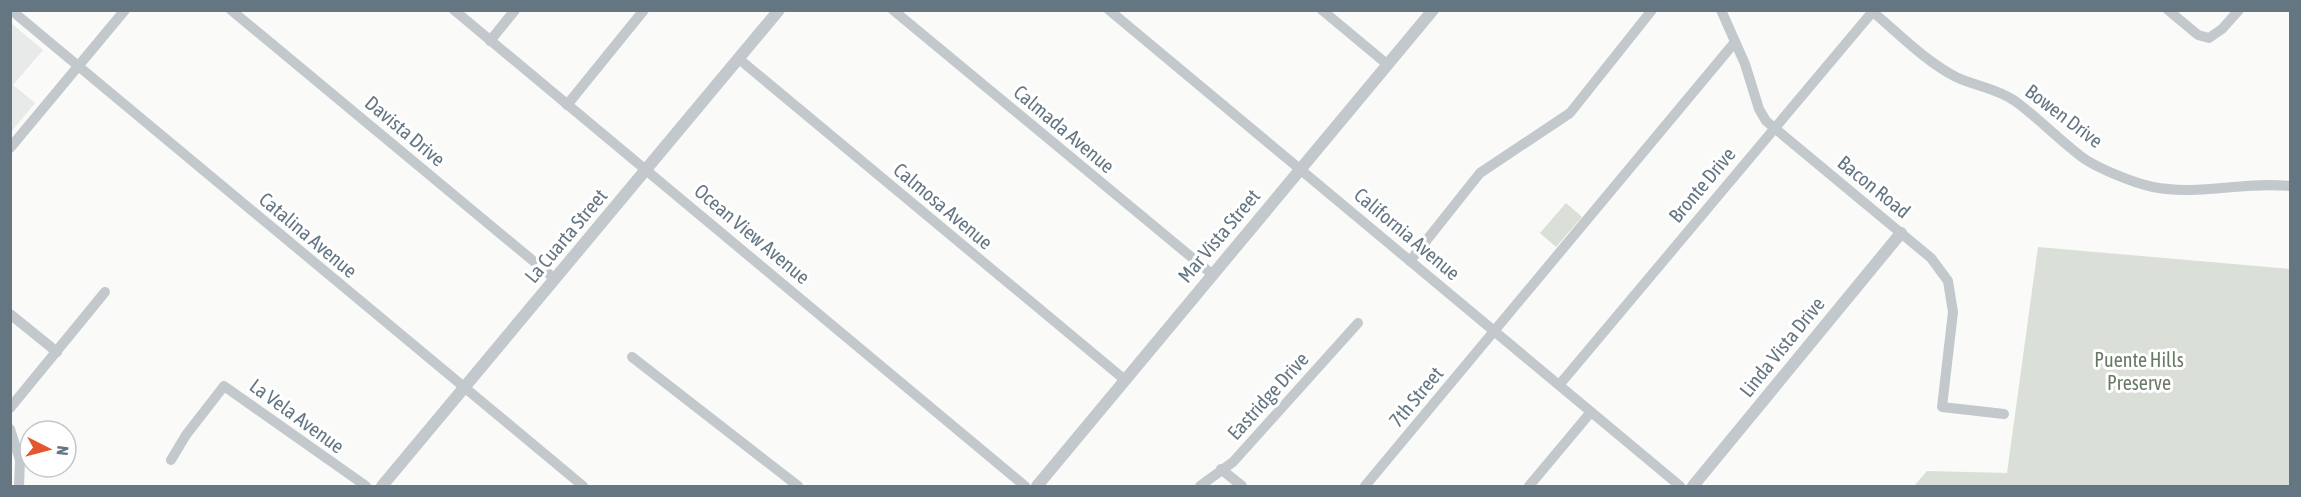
<svg xmlns="http://www.w3.org/2000/svg" width="2301" height="497" font-family="'Asap Condensed',sans-serif">
	<rect width="100%" height="100%" fill="#fafaf8"/>
	<path fill="#e8e9e9" d="M11,23L43,50L13,85L35,103L11,132Z"/>
	<g fill="#dadfd7">
		<path d="M1566,203L1582,217L1556,247L1540,233Z"/>
		<path d="M2038,247L2290,269V486H1914L1927,471L2007,473Z"/>
	</g>
	<g fill="none" stroke-linecap="round" stroke-linejoin="round">
		<g stroke="#c3c8cc" stroke-width="10">
			<path d="M11,10L583,486"/>
			<path d="M231,10L555,279"/>
			<path d="M454,10L1025,486"/>
			<path d="M893,10L1213,275"/>
			<path d="M1109,10L1680,486"/>
			<path d="M1322,10L1388,65"/>
			<path d="M1721,10L1745,64L1759,109L1766,121L1931,258L1948,281L1953,312L1942,407L2004,414"/>
			<path d="M2168,10L2198,35L2209,38L2222,29L2239,10"/>
			<path d="M1873,12C1899,34 1925,61 1956,77C1975,86 1996,88 2015,101C2037,117 2056,137 2078,154C2093,167 2134,183 2153,187C2198,196 2245,181 2290,186"/>
			<path d="M490,41L515,10"/>
			<path d="M739,59L1125,380"/>
			<path d="M567,105L644,10"/>
			<path d="M10,148L125,10"/>
			<path d="M1410,261L1480,173L1570,113L1652,10"/>
			<path d="M10,314L57,352"/>
			<path d="M632,357L798,486"/>
			<path d="M1560,384L1874,10"/>
			<path d="M10,408L105,292"/>
			<path d="M10,429L20,460L19,486"/>
			<path d="M171,460L186,435L224,386L366,486"/>
			<path d="M1221,469L1242,486"/>
			<path d="M1200,486L1233,462L1358,323"/>
			<path d="M1365,486L1735,42"/>
			<path d="M1529,486L1591,412"/>
		</g>
		<g stroke="#c3c8cc" stroke-width="12">
			<path d="M382,486L779,10"/>
			<path d="M1037,486L1433,10"/>
			<path d="M1693,486L1901,233"/>
		</g>
	</g>
	<g text-anchor="middle" stroke-width="6" stroke-linejoin="round" paint-order="stroke">
		<g font-size="20" fill="#657683" stroke="#fff">
			<text transform="translate(2064 116) rotate(37)" y="7">Bowen Drive</text>
			<text transform="translate(1064 129) rotate(40)" y="7">Calmada Avenue</text>
			<text transform="translate(405 131) rotate(40)" y="7">Davista Drive</text>
			<text transform="translate(1702 185) rotate(-50)" y="7">Bronte Drive</text>
			<text transform="translate(1874 187) rotate(39)" y="7">Bacon Road</text>
			<text transform="translate(943 206) rotate(40)" y="7">Calmosa Avenue</text>
			<text transform="translate(752 234) rotate(40)" y="7">Ocean View Avenue</text>
			<text transform="translate(1407 234) rotate(40)" y="7">California Avenue</text>
			<text transform="translate(308 235) rotate(40)" y="7">Catalina Avenue</text>
			<text transform="translate(566 236) rotate(-50)" y="7">La Cuarta Street</text>
			<text transform="translate(1219 236) rotate(-50)" y="7">Mar Vista Street</text>
			<text transform="translate(1782 347) rotate(-51)" y="7">Linda Vista Drive</text>
			<text transform="translate(1268 396) rotate(-48)" y="7">Eastridge Drive</text>
			<text transform="translate(1416 397) rotate(-50)" y="7">7th Street</text>
			<text transform="translate(297 416) rotate(36)" y="7">La Vela Avenue</text>
		</g>
		<g font-size="20" fill="#687a64" stroke="#fff">
			<text x="2139" y="367">Puente Hills<tspan x="2139" dy="23">Preserve</tspan></text>
		</g>
	</g>
	<rect width="2301" height="497" fill="none" stroke="#657683" stroke-width="24"/>
	<g transform="translate(48 449) rotate(96)"><circle r="28" fill="#ffffff" stroke="#c1c8cd" stroke-width="1.5"/>
	<path d="M0-4.5L10 22L0 15L-10 22Z" fill="#e4572e"/>
	<text y="-9" font-size="16" font-weight="bold" text-anchor="middle" fill="#657683">N</text>
	</g>
</svg>
